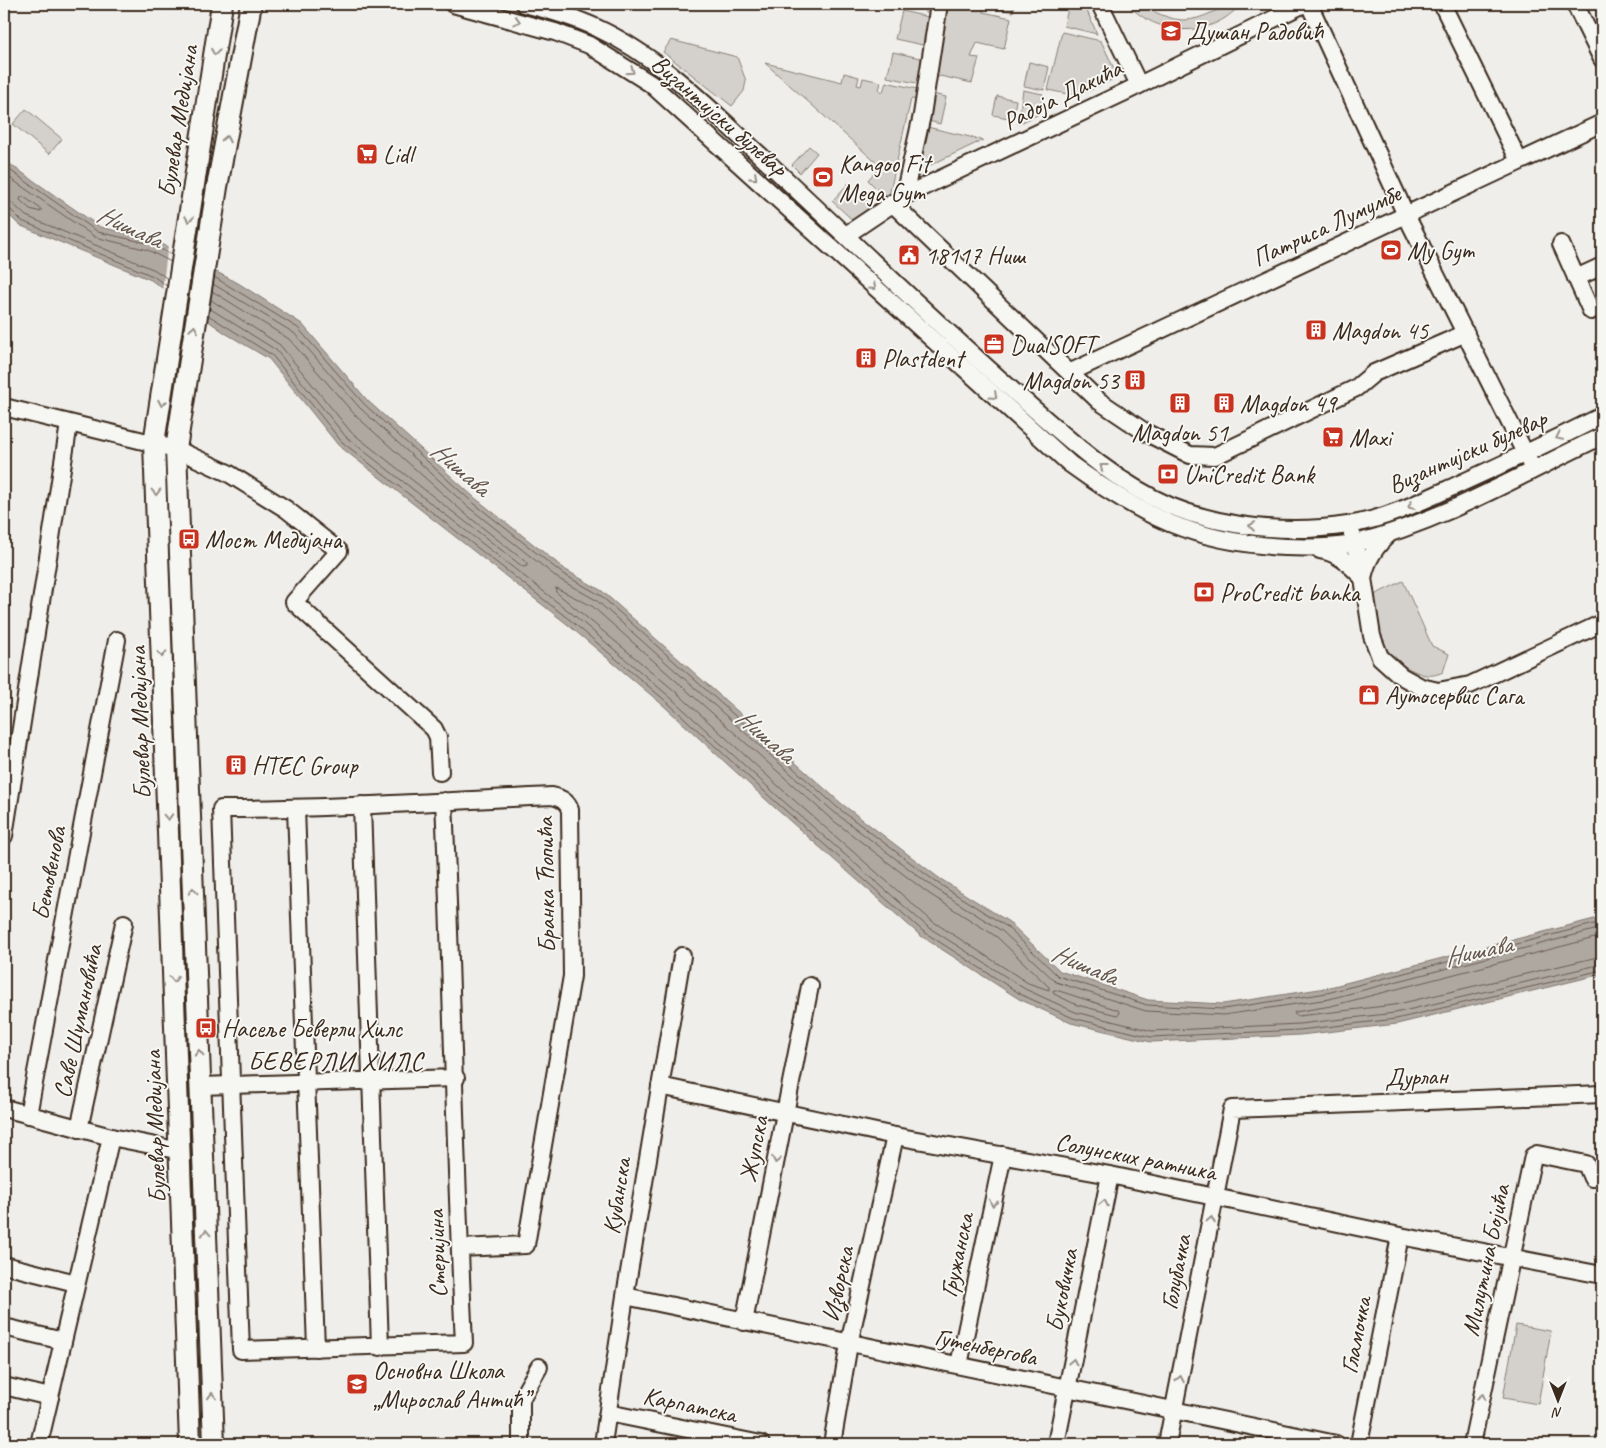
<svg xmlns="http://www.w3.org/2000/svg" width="1606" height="1448" font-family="Caveat,sans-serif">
	<rect width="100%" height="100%" fill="#efeeea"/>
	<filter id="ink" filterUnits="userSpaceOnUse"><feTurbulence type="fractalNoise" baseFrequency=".02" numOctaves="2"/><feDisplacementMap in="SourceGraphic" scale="10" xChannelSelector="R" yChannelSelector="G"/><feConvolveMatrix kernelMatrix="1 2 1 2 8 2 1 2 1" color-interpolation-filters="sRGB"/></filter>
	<g filter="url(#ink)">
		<g fill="#d4d1cc" stroke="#887e75">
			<path d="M925,4H1015L1013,12L984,6L983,12L1011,18L1004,49L977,43L971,57L979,58L972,83L940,76L926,85L887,77L893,52L929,60L932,47L895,39L902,11L937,19V15L924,12Z"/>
			<path d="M1069,4H1084L1097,34L1064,26Z"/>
			<path d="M1127,4C1147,4 1161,19 1182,20C1205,21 1220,4 1241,4C1210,40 1158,36 1127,4Z"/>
			<path d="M1062,32L1101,41L1118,77L1077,96L1048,90Z"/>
			<path d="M671,40L737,57L746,81L744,91L732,106L663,52Z"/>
			<path d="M1029,62L1049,67L1044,90L1024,86Z"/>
			<path d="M765,63L842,82L844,73L859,77L857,85L861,86L863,78L881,82L879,90L883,92L886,82L926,91L925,101L911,99L888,200L868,180L880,166Z"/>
			<path d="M1023,90L1043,94L1039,114L1018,124Z"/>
			<path d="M932,94L946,97L940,124L925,120Z"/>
			<path d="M997,96L1016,100L1013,119L993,115Z"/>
			<path d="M26,109L62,139L49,154L13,124Z"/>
			<path d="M927,127L983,140L918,171Z"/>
			<path d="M809,146L817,153L800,173L792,165Z"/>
			<path d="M849,183L879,212L859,226L832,201Z"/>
			<path d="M1403,581L1432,646L1449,654L1443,672C1432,677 1425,676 1414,671C1379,656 1377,632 1368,598Z"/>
			<path d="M1516,1325L1551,1331L1538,1404L1503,1398Z"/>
		</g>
		<path fill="#afa8a1" stroke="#81766d" d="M4,160L100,227L152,239L238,283L302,324L368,401L475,498L566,570L602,591L842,804L939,878L1009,922L1060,971L1148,1000L1223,1004L1326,988L1602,917V974L1397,1024L1300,1035L1151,1042L1071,1023L1019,999L921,936L774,807L664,706L567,624L338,445L269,359L225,333L151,280L19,225L4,210Z"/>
		<path fill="#efeeea" d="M168,245L212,268L204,321L162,291Z"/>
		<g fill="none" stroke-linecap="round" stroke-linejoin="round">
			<g stroke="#695c52" stroke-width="1">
				<path d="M4,166L98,232L151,244L172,255"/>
				<path d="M4,174L95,237L148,250L171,262"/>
				<path d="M24,197L41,209V212L30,209L20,200L21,197Z"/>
				<path d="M4,201L12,203L26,216L155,270L168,279"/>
				<path d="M4,207L9,208L22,221L153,276L167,286"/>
				<path d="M214,277L298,328L364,404L471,501L563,574L600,595L838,808L936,882L1006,926L1058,976L1147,1005L1223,1009L1327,993L1602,922"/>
				<path d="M213,284L294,333L360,408L467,506L559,579L596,600L834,812L933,887L1002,931L1056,982L1146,1011L1224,1015L1329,999L1602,928"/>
				<path d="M211,300L280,345L351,432L523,567L527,566V563L463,512L355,415L289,339L212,291"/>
				<path d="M209,308L276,350L346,437L575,616L671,698L781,799L928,927L1025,989L1075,1012L1152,1031L1299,1024L1395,1013L1602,964"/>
				<path d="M208,315L272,355L342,442L570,620L667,702L777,803L924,932L1022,995L1073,1018L1151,1037L1299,1030L1396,1019L1602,970"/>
				<path d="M556,588L592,606L830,818L928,893L997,937L1049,987V990L1028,983L932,921L786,793L676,692L556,592Z"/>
				<path d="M1602,936L1331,1006L1295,1012L1294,1014L1298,1016L1394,1005L1602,956"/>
				<path d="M1056,990L1118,1010L1120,1013L1117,1015L1077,1005L1054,994L1053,991Z"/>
			</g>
			<g stroke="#3b2a1e" stroke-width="20">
				<g id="minor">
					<path d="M453,4L555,32L589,45L651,84L1070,464C1143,517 1194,542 1285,547C1308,548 1334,548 1356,543C1443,521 1522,474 1602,436"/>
					<path d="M524,4C549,10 574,17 597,28C662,58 712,111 764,159C849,238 932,320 1019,396C1066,437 1112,481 1170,506C1224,528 1290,534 1348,525C1386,519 1422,501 1457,485C1506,463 1554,440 1602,416"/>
					<path d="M1100,4L1139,85"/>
					<path d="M1309,4L1406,215L1530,463"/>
					<path d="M1442,4L1519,161"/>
					<path d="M1575,4L1602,59"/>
					<path d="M904,196L922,115L939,4"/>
					<path d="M892,203L1099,401L1145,432L1190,455L1215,456L1356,388L1374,373L1466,333"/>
					<path d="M846,235L904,196L1125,92L1304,4"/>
					<path d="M1561,244L1591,311"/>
					<path d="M1576,278L1602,266"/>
					<path d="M1071,372L1602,123"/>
					<path d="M4,407L176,449L228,473L286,509L339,551L294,602L434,729L438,737L440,772"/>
					<path d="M1352,534L1363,578L1372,636L1380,657L1401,676L1421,687L1438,691L1470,685L1602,623"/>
					<path d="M1320,550C1339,553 1349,564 1363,578"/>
					<path d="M1363,578C1367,559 1375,547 1389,534"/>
					<path d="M444,801C452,981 455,1162 464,1343L241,1350L221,809C332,809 442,801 552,796C561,798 567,801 570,810L572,976L526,1245L460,1248"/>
					<path d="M362,805L380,1347"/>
					<path d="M296,809L316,1348"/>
					<path d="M4,836L69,424"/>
					<path d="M200,1086L456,1078"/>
					<path d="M660,1086L895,1136L1110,1175L1400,1236L1602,1275"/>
					<path d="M4,1108L111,1137L181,1151"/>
					<path d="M28,1115L117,640"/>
					<path d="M79,1129L124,923"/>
					<path d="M4,1265L76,1283"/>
					<path d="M625,1296L1336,1444"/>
					<path d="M744,1322L810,986"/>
					<path d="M4,1327L63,1341"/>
					<path d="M959,1365L1003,1155"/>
					<path d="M4,1386L50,1397"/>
					<path d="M608,1413L761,1444"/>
					<path d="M39,1444L111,1137"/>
					<path d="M521,1444V1399L539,1367"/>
					<path d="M603,1444L625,1296L682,956"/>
					<path d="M832,1444L849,1344L895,1136"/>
					<path d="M1056,1444L1110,1175"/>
					<path d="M1167,1444L1232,1109L1602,1094"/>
					<path d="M1359,1444L1400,1236"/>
					<path d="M1472,1444L1533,1156L1537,1154L1586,1164L1592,1178"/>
				</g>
			</g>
			<g stroke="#3b2a1e" stroke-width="24">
				<g id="major">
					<path d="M190,1444L154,443L222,4"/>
					<path d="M214,1444L176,449L217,187L251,4"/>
				</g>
			</g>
			<use href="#minor" stroke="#f6f6f2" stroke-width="16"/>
			<use href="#major" stroke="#f6f6f2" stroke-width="20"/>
		</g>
		<defs><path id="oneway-chevron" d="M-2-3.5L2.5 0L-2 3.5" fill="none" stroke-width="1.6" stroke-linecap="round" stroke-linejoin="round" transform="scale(1.25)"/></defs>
		<g stroke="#989088">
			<use href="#oneway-chevron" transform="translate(517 21) rotate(16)"/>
			<use href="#oneway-chevron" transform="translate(215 52) rotate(99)"/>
			<use href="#oneway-chevron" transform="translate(631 71) rotate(34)"/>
			<use href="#oneway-chevron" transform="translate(226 139) rotate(-79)"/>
			<use href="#oneway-chevron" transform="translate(754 177) rotate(43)"/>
			<use href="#oneway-chevron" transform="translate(189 219) rotate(98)"/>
			<use href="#oneway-chevron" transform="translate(873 287) rotate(42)"/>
			<use href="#oneway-chevron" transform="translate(194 329) rotate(-81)"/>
			<use href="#oneway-chevron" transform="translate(994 396) rotate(42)"/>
			<use href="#oneway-chevron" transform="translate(162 403) rotate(100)"/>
			<use href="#oneway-chevron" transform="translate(1559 437) rotate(154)"/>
			<use href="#oneway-chevron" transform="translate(1103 467) rotate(-142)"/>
			<use href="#oneway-chevron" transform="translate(156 492) rotate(88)"/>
			<use href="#oneway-chevron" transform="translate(1411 506) rotate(158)"/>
			<use href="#oneway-chevron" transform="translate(1252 526) rotate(-172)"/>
			<use href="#oneway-chevron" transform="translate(162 654) rotate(88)"/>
			<use href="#oneway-chevron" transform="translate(168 817) rotate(88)"/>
			<use href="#oneway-chevron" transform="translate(193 891) rotate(-92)"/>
			<use href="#oneway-chevron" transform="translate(174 979) rotate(88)"/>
			<use href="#oneway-chevron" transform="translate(199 1053) rotate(-92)"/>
			<use href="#oneway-chevron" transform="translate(776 1160) rotate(101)"/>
			<use href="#oneway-chevron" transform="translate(993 1203) rotate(102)"/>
			<use href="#oneway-chevron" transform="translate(1104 1203) rotate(-79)"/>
			<use href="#oneway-chevron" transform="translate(1211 1220) rotate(-79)"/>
			<use href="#oneway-chevron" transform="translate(206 1233) rotate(-92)"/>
			<use href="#oneway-chevron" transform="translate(1073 1362) rotate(-79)"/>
			<use href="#oneway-chevron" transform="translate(1180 1379) rotate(-79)"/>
			<use href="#oneway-chevron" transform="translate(212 1396) rotate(-92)"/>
			<use href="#oneway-chevron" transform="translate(1482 1397) rotate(-78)"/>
		</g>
	</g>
	<defs>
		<g id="school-square" transform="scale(1.125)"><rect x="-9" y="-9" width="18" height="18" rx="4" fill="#c8321e" stroke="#f6f6f2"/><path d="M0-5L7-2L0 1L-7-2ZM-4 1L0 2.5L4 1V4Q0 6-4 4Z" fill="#fff"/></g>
		<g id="supermarket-square" transform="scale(1.125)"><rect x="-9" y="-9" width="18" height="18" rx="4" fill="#c8321e" stroke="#f6f6f2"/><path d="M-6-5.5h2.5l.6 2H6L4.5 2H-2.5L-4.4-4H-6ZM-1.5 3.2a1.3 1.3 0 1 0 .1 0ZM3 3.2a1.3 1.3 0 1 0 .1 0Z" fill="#fff"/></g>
		<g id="stadium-square" transform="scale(1.125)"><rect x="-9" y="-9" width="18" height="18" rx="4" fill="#c8321e" stroke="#f6f6f2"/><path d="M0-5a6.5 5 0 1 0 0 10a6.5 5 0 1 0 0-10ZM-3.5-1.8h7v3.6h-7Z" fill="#fff"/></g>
		<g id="civic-square" transform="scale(1.125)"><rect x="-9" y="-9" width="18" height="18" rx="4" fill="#c8321e" stroke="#f6f6f2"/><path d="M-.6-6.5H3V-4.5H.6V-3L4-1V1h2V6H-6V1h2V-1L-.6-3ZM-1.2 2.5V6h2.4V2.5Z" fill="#fff"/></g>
		<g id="building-square" transform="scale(1.125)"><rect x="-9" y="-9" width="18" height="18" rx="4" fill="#c8321e" stroke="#f6f6f2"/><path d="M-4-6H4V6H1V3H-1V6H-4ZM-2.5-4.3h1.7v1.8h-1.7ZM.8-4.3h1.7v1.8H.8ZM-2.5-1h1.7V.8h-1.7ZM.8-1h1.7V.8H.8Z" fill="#fff"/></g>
		<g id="office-square" transform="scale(1.125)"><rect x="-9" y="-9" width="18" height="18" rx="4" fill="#c8321e" stroke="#f6f6f2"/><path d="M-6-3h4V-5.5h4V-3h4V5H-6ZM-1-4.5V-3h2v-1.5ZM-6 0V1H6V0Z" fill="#fff"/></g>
		<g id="bank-square" transform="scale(1.125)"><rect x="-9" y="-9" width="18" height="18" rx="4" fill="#c8321e" stroke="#f6f6f2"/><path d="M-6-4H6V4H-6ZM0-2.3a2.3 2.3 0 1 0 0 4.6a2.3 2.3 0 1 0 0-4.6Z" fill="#fff"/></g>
		<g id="bus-square" transform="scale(1.125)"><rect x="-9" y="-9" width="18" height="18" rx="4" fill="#c8321e" stroke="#f6f6f2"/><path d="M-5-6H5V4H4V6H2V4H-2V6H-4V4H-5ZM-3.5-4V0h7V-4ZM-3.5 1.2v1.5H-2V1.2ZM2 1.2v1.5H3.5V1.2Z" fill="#fff"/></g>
		<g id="shop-square" transform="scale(1.125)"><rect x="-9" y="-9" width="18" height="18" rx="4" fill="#c8321e" stroke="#f6f6f2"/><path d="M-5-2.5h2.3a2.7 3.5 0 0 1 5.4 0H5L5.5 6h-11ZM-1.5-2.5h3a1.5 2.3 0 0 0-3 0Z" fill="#fff"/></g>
	</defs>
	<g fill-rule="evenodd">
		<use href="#school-square" x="1171" y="31"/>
		<use href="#supermarket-square" x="367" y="154"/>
		<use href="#stadium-square" x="823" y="177"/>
		<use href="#stadium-square" x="1391" y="250"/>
		<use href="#civic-square" x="909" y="255"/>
		<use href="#building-square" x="1316" y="330"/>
		<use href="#office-square" x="994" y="344"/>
		<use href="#building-square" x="866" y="358"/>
		<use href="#building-square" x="1135" y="380"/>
		<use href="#building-square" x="1180" y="403"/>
		<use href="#building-square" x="1224" y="403"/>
		<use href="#supermarket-square" x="1333" y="437"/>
		<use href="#bank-square" x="1168" y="474"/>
		<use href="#bus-square" x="189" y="539"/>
		<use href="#bank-square" x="1204" y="592"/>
		<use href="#shop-square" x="1369" y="695"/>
		<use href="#building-square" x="236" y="765"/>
		<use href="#bus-square" x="206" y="1028"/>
		<use href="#school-square" x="357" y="1384"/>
	</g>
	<g text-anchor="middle" stroke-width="4" stroke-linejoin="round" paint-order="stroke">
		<g font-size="25" fill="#3b2a1e" stroke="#f6f6f2" text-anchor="start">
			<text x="1187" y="40">Душан Радовић</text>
			<text x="383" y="163">Lidl</text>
			<text x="839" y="172">Kangoo Fit<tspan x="839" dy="29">Mega Gym</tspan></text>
			<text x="1407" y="259">My Gym</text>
			<text x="925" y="264">18117 Ниш</text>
			<text x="1332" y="339">Magdon 45</text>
			<text x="1010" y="353">DualSOFT</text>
			<text x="882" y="367">Plastdent</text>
			<text x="1119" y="389" text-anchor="end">Magdon 53</text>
			<text x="1240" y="412">Magdon 49</text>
			<text x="1180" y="441" text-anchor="middle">Magdon 51</text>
			<text x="1349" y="446">Maxi</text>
			<text x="1184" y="483">UniCredit Bank</text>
			<text x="205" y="548">Мост Медијана</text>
			<text x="1220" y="601">ProCredit banka</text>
			<text x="1385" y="704">Аутосервис Сага</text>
			<text x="252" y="774">HTEC Group</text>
			<text x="222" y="1037">Насеље Беверли Хилс</text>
			<text x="373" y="1379">Основна Школа<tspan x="373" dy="29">„Мирослав Антић”</tspan></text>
		</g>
		<g font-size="25" fill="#3b2a1e" stroke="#f6f6f2">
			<text transform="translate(1062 94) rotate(-26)" y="9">Радоја Дакића</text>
			<text transform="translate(720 115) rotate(41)" y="9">Византијски булевар</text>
			<text transform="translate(177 121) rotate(-81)" y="9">Булевар Медијана</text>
			<text transform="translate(1326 225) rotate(-25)" y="9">Патриса Лумумбе</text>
			<text transform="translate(1467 451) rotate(-24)" y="9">Византијски булевар</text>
			<text transform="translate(139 723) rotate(-92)" y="9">Булевар Медијана</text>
			<text transform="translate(48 873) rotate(-79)" y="9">Бетовенова</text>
			<text transform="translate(545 885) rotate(-91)" y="9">Бранка Ћопића</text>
			<text transform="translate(77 1021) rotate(-78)" y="9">Саве Шумановића</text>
			<text transform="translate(1416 1076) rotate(-2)" y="9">Дурлан</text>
			<text transform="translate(154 1127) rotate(-92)" y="9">Булевар Медијана</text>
			<text transform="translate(753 1149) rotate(-79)" y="9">Жупска</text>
			<text transform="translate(1136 1156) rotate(11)" y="9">Солунских ратника</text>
			<text transform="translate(616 1196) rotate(-81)" y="9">Кубанска</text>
			<text transform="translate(436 1254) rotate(-92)" y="9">Стеријина</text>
			<text transform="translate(956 1255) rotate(-78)" y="9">Гружанска</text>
			<text transform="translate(1485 1260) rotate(-78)" y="9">Милутина Бојића</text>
			<text transform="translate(1175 1272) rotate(-79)" y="9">Голубачка</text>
			<text transform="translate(837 1284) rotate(-78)" y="9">Изворска</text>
			<text transform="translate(1061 1290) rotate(-79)" y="9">Буковичка</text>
			<text transform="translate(1355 1335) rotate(-79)" y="9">Гламочка</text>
			<text transform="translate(986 1346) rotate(12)" y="9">Гутенбергова</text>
			<text transform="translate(690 1404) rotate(12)" y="9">Карпатска</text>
		</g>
		<g font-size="26" font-style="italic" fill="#64564c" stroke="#f6f6f2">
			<text transform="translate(130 226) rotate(25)" y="9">Нишава</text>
			<text transform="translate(461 468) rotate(41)" y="9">Нишава</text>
			<text transform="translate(766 735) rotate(41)" y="9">Нишава</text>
			<text transform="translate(1478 950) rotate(-12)" y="9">Нишава</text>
			<text transform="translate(1085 964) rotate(23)" y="9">Нишава</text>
		</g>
		<g font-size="26" letter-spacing="1" fill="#3b2a1e" stroke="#f6f6f2">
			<text x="336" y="1070">БЕВЕРЛИ ХИЛС</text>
		</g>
	</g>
	<rect width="1606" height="1448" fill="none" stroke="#f6f6f2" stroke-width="20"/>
	<rect x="10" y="10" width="1586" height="1428" fill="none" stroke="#3b2a1e" stroke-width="2" filter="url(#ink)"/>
	<g transform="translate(1558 1400) rotate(180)" stroke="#f6f6f2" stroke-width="4" paint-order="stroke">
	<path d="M0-4L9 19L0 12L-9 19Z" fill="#3b2a1e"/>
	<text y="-8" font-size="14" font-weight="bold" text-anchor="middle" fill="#3b2a1e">N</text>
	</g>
</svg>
